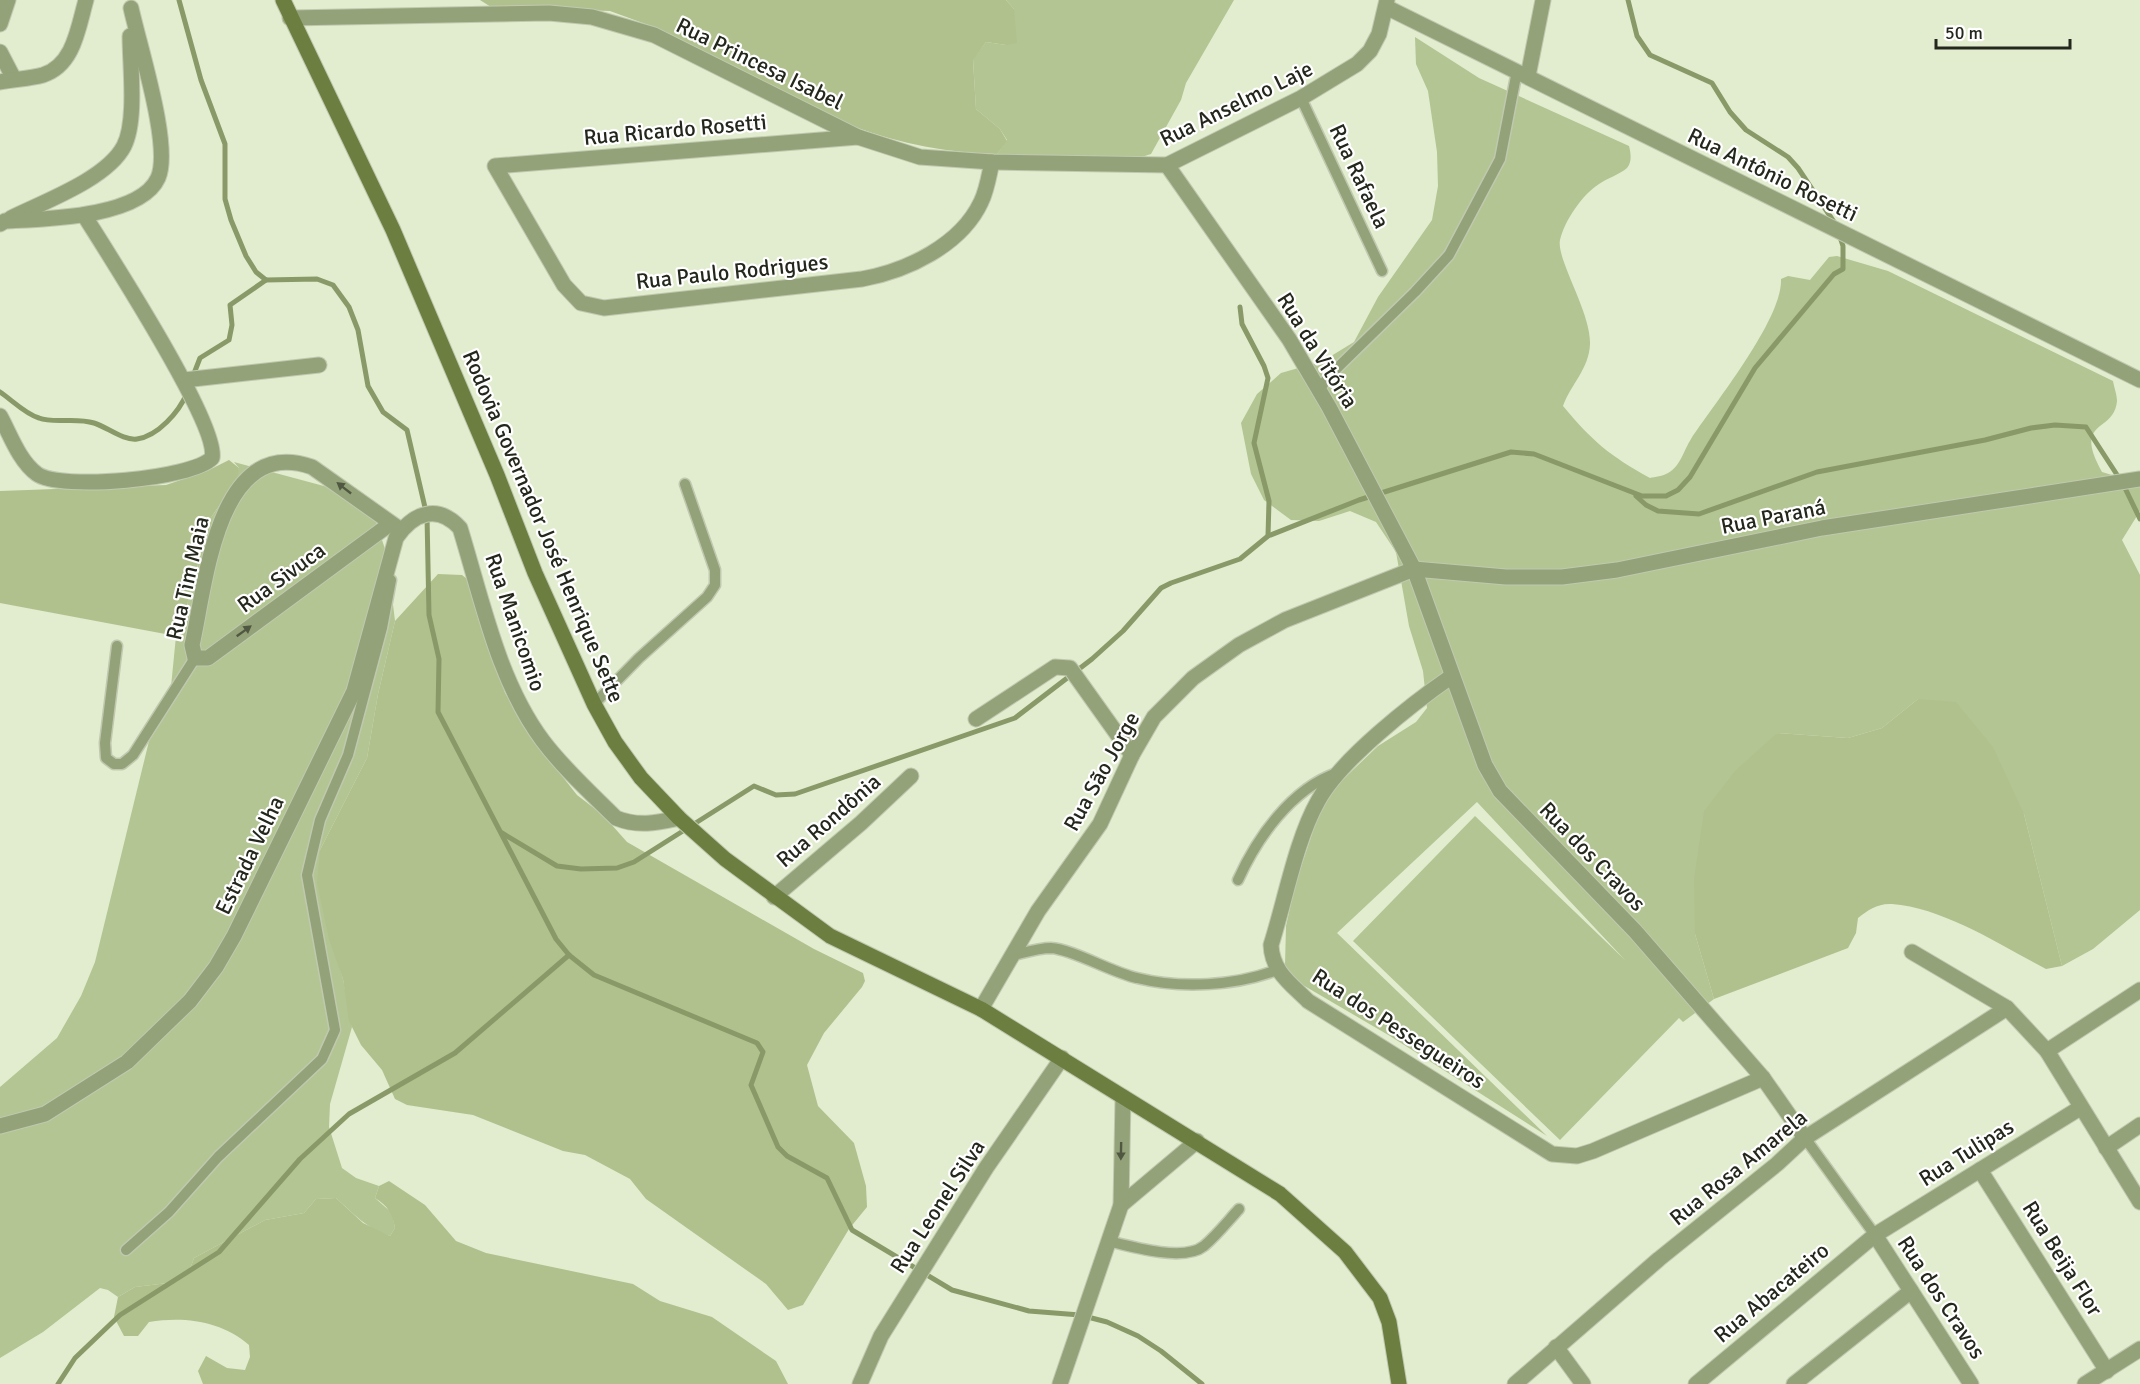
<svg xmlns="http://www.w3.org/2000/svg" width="2140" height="1384" font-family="Signika,sans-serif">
	<rect width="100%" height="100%" fill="#e2eccf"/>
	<g fill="#b3c592">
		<path d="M1006,0H1234L1186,83L1181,100L1151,154L1123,163L997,154L1007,140L1000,129L976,109L973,59L986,42L1006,45L1014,9Z"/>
		<path d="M1415,37L1479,78L1629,146C1631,154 1632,162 1627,168C1619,175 1607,178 1599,184C1582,195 1565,220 1560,240C1556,259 1591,312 1590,344C1589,369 1571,384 1563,406C1592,441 1610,456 1650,478C1655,477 1663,476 1668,473C1680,467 1684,450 1691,439C1714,404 1783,319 1781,279L1788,276L1810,280L1829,257L1837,256L1888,271L2113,381C2114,387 2117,395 2117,401C2114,434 2072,418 2102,472L2125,479L2140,480V511L2122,540L2140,575V910L2093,949L2062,966L2024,814L1918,699L1882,728L1848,738L1777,733L1695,934L1714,999L1683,1022L1679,1018L1560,1140L1353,941L1475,816L1625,960L1477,802L1337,933L1547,1136L1390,1036L1296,981L1285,965L1286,926L1295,885L1317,819L1334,788L1378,746L1416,722L1427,708L1423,671L1409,626L1396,552L1376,522L1350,511L1319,521L1291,520L1264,500L1251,474L1241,423L1257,394L1281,373L1323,361L1354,342L1378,297L1432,220L1438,186L1437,152L1428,91L1416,64Z"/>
		<path d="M234,462L335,489L366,510L376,522L387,555L395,621L378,694L367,758L320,850L325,917L343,979L352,1027L330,1104L329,1127L342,1168L356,1178L379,1186L375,1198L392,1213L395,1228L390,1236C367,1229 354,1214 336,1198L316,1199L304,1213L265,1220L194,1258L188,1274L176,1282L135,1287L118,1297L108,1290L100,1288L43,1332L0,1358V1087L57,1038L81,996L95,962L150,737L165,715L170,697L176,636L180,631L210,519L229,492L239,468Z"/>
	</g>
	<g fill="#b0c18e">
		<path d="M480,0H1006L1014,9L1017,43L1006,45L986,42L973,60L976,109L1000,129L1007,141L997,154C948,153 901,144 855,127L651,26L610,11L491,7Z"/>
		<path d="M229,460L239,468L237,480L210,519L180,631L176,636L0,603V491L166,485L207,471Z"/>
		<path d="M438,574L462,575L471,582L505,693L540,748L577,795L603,815L627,842L814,949L863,973L865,981L862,987L824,1033L807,1065L818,1106L854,1143L866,1186L867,1207L849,1229L803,1305L788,1310L766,1284L646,1199L630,1179L585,1155L563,1151L473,1115L407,1105L395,1099L382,1070L361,1045L349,1021L343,979L329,939L317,883L320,850L367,758L378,694L395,621Z"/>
		<path d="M1918,699L1956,702L1993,747L2024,814L2062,966L2046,969C2000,945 1944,908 1892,904C1878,903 1868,910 1858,918L1856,933L1848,948L1714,999L1695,934L1694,879L1704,811L1735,771L1777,733L1848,738L1882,728Z"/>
		<path d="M389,1181L425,1205L456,1241L486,1253L633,1284L660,1301L712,1317L776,1361L788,1384H203L198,1371L206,1356L227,1368L245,1370L250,1357L249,1345C222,1321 184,1316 149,1322L138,1336H124L114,1317L118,1297L135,1287L176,1282L188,1274L194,1258L265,1220L304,1213L316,1199L336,1198L363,1223L390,1236L395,1228C392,1213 388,1206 375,1198L379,1186Z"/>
	</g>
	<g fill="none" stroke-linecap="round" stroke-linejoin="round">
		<g stroke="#899a68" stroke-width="5">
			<path d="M179,0L201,80L225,144V199L231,220L246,256L256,272L266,280L317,279L333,285L349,307L358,330L368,386L383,412L407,430L427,516L429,615L439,659L438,712L556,939L569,955L594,975L757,1043L763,1052L751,1085L778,1147L787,1156L827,1178L852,1230L952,1290L1029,1311L1080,1315L1107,1322L1138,1336L1161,1351L1202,1384"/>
			<path d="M1628,0L1637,36L1650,55L1712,83L1730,112L1746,130L1788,157L1798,168L1836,225"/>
			<path d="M1240,307L1242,324L1264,366L1268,378L1254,443L1269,501L1268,536"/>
			<path d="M193,376L200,358L229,340L232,325L230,305L266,280"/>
			<path d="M0,392C12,400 25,414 39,418C54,424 75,417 94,423C107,427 124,441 137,439C158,436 179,412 187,393"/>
			<path d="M1636,496L1646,505L1658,511L1699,514L1817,472L1985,440L2031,428L2055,425L2086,427L2123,484L2140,519"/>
			<path d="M502,833L557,866L581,869L617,868L634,862L754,786L776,795L795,794L1015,718L1092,659L1123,631L1161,588L1171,583L1240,559L1268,536L1359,500L1511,452L1534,454L1642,496H1666L1678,490L1690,477L1755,368L1834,274L1843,269V246L1839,234"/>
			<path d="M58,1384L75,1358L120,1315L219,1252L300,1159L349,1114L455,1053L569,955"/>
		</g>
		<g stroke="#c0c9af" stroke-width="13">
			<g id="service">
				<path d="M1301,98L1382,271"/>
				<path d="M1319,390L1329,376L1415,292L1449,255L1500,159L1517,71"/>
				<path d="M117,646L105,743L106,758L114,764H122L133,755L195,658"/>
				<path d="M594,704L639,658L707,597L715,585V570L685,484"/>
				<path d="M1238,880C1257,838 1291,789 1337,773"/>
				<path d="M1010,956C1023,953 1038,948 1051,948C1072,949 1113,973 1137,978C1181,989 1235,986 1277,970"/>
				<path d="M1805,1138L1875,1235"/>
				<path d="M1109,1241C1132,1247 1184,1262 1204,1246C1217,1235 1228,1221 1239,1209"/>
				<path d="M126,1250L169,1212L218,1157L322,1059L335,1030L307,875L320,820L348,755L382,628L391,580"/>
			</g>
		</g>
		<g stroke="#c0c9af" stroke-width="17">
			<g id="minor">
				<path d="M1386,7L2140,380"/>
				<path d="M290,18L549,13L592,17L654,35L858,137L920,157L992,162L1167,165L1301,98L1357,64L1370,51L1379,34L1387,0"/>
				<path d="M0,24L8,0"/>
				<path d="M0,52L14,79"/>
				<path d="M1528,76L1543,0"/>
				<path d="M0,82C14,79 29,79 43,75C74,65 78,28 86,0"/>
				<path d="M858,137L495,166L564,285L581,303L604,308L862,279C907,271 961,245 981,202C987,190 989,175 992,162"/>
				<path d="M1167,165L1289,339L1329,407L1414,569L1485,765L1500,791L1635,931L1763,1078L1805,1138"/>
				<path d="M11,218C43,202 107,179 124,146C137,120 130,66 130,36"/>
				<path d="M0,224L5,221C42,219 140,218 158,178C172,147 139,45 131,8"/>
				<path d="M184,380L319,365"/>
				<path d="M0,416C10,434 19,461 37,474C61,491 192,479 212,458C220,426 107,252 84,215"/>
				<path d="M390,524L208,658H195L192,645C206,584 217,434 312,467L401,530"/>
				<path d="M1452,676C1413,703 1340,760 1318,801C1296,840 1285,901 1271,945C1272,971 1290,983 1308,1001L1552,1154L1577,1156L1593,1151L1763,1078"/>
				<path d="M976,719L1055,667L1070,668L1132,755"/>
				<path d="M774,897L861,823L911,776"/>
				<path d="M1912,952L2007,1008L2047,1051L2140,1202"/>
				<path d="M981,1009L1038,911L1100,824L1132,755L1154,717L1193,678L1239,645L1285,620L1414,569L1506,577H1562L1617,570L1822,528L2140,479"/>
				<path d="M2047,1051L2140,990"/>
				<path d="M0,1126L45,1114L127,1062L190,1001L216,967L234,936L354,691L396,538C414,512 438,504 460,528C482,599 498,681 543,741C564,769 591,793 616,818C638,827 656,823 679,818"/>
				<path d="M2106,1148L2140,1125"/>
				<path d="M1980,1170L2107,1371"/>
				<path d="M1121,1205L1197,1141"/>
				<path d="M1875,1235L1971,1384"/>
				<path d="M1556,1347L1583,1384"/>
				<path d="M860,1384L881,1336L986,1168L1062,1058"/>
				<path d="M1060,1384L1121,1205L1123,1097"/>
				<path d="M1515,1384L1659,1259L1777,1164L1805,1138L2007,1008"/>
				<path d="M1696,1384L1875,1235L2080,1108"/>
				<path d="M1794,1384L1911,1291"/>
				<path d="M2085,1384L2140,1349"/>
			</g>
		</g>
		<g stroke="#c0c9af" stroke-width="17">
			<path id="secondary" d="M283,0L393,230L497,475L535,573L594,704L615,742L641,778L679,818L725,859L830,936L981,1009L1280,1194L1345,1252L1380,1298L1389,1322L1399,1384"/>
		</g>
		<use href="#service" stroke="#94a279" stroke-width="10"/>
		<use href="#minor" stroke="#94a279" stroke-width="15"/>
		<use href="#secondary" stroke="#6c7f41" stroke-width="15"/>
	</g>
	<defs><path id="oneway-solid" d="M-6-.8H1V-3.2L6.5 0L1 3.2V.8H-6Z" transform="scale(1.5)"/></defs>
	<g fill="#505841">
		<use href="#oneway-solid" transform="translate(344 488) rotate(-142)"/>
		<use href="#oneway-solid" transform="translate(244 631) rotate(-36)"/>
		<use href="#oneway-solid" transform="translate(1121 1151) rotate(91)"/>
	</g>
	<g text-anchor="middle" stroke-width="4.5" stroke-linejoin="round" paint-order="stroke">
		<g font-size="22" fill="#23271c" stroke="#fff">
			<text transform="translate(760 63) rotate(26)" y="8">Rua Princesa Isabel</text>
			<text transform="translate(1236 103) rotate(-26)" y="8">Rua Anselmo Laje</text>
			<text transform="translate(675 129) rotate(-5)" y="8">Rua Ricardo Rosetti</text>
			<text transform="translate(1773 174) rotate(26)" y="8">Rua Antônio Rosetti</text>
			<text transform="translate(1360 176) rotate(65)" y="8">Rua Rafaela</text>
			<text transform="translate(732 271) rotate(-6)" y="8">Rua Paulo Rodrigues</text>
			<text transform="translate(1318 350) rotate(58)" y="8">Rua da Vitória</text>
			<text transform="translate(1773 516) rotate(-11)" y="8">Rua Paraná</text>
			<text transform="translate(544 526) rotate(67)" y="8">Rodovia Governador José Henrique Sette</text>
			<text transform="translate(281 577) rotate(-36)" y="8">Rua Sivuca</text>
			<text transform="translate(187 578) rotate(-77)" y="8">Rua Tim Maia</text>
			<text transform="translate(516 622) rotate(71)" y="8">Rua Manicomio</text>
			<text transform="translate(1101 771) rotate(-61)" y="8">Rua São Jorge</text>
			<text transform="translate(828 820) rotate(-41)" y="8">Rua Rondônia</text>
			<text transform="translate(249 855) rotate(-64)" y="8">Estrada Velha</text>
			<text transform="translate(1593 856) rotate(46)" y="8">Rua dos Cravos</text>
			<text transform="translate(1399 1028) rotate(33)" y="8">Rua dos Pessegueiros</text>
			<text transform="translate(1966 1152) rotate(-32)" y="8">Rua Tulipas</text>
			<text transform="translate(1738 1167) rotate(-39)" y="8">Rua Rosa Amarela</text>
			<text transform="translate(937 1206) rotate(-57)" y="8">Rua Leonel Silva</text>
			<text transform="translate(2063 1258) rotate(58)" y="8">Rua Beija Flor</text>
			<text transform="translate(1771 1292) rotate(-40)" y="8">Rua Abacateiro</text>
			<text transform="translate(1942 1297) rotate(57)" y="8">Rua dos Cravos</text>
		</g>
	</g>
	<path d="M1936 39v9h134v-9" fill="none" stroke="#23271c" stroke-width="3"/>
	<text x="1945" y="39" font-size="18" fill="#23271c" stroke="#ffffff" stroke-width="4.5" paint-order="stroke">50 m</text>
</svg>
